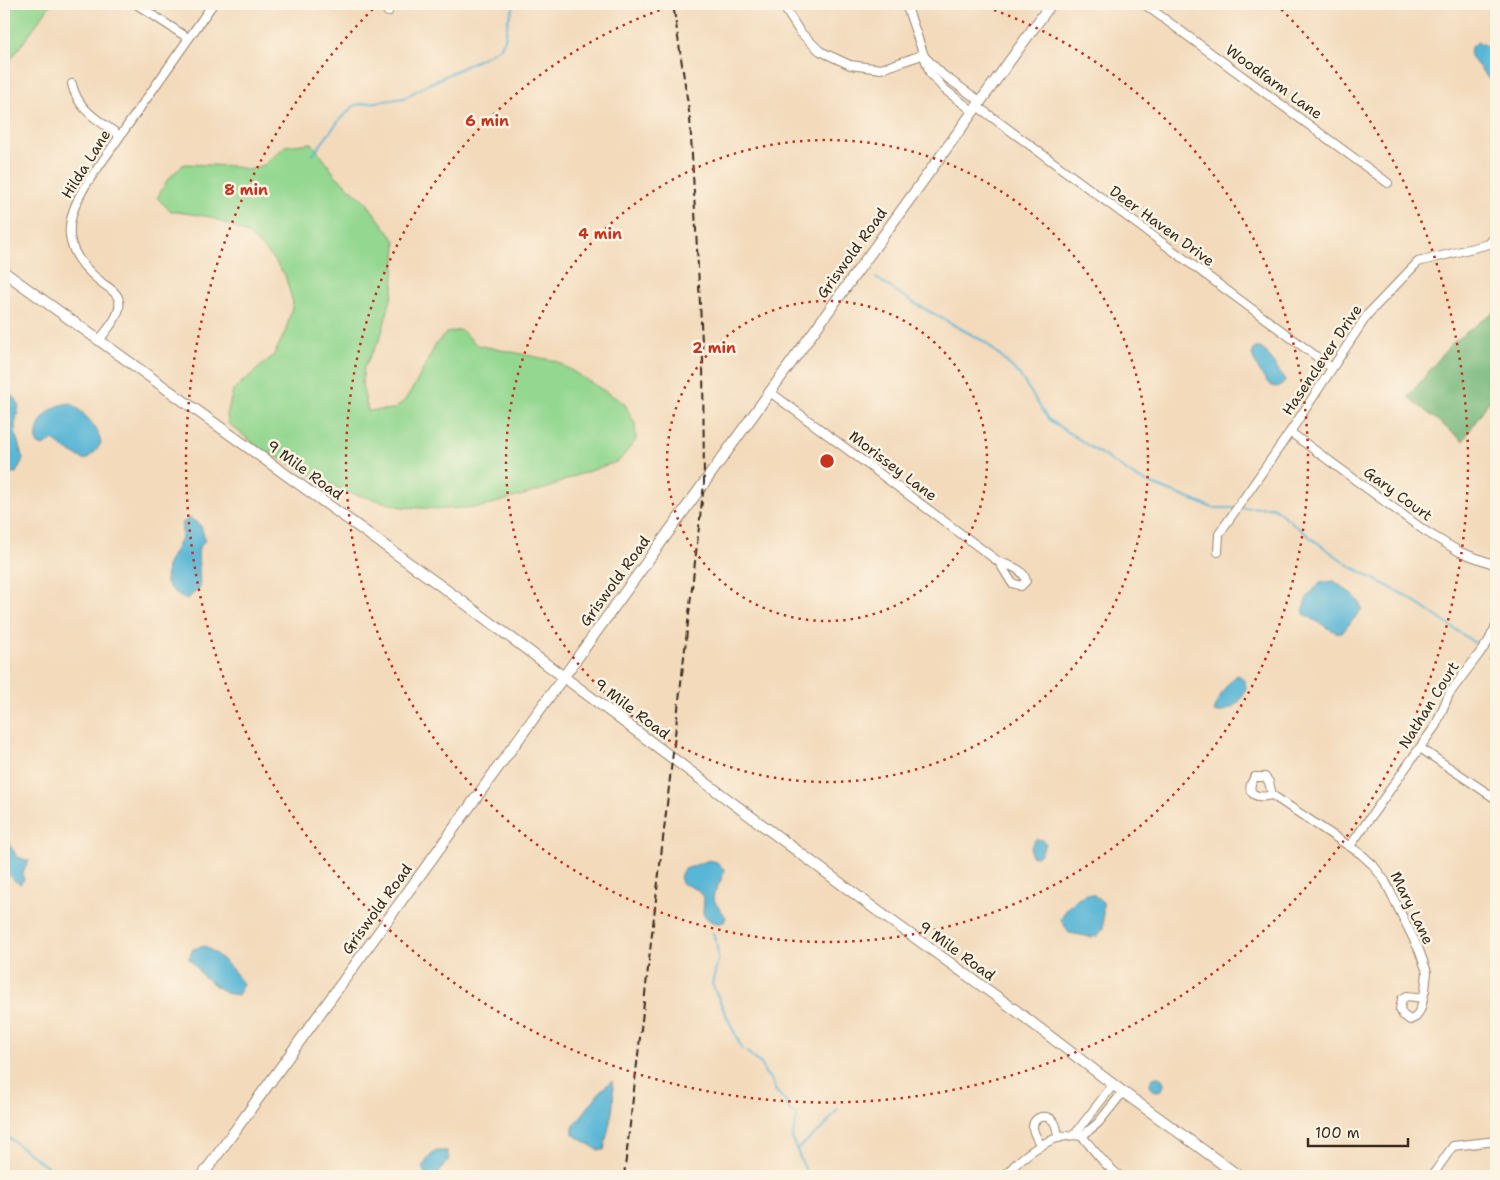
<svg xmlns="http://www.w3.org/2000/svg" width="1500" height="1180" font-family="'Shantell Sans',sans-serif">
	<rect width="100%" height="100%" fill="#fcf5e5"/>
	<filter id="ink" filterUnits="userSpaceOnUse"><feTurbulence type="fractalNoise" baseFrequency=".02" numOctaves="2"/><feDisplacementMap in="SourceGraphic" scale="10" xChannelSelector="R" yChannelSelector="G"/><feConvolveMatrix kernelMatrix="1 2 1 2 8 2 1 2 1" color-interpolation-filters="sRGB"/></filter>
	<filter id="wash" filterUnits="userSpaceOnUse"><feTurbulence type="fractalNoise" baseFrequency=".0096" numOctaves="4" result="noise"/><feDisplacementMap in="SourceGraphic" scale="20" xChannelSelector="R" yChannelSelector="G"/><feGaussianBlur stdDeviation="1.12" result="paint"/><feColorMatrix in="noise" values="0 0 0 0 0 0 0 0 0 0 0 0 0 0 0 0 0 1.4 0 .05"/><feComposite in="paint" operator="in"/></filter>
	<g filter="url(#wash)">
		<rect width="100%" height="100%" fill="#f3dabb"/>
		<g fill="#93d790" stroke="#678057">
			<path d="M4,4H51L4,69Z"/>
			<path d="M312,143L336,176L366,202L396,242L393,292L380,339L364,367L362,385L368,411L395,409L404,401L416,383L436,344L446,333L461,330L477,345L556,361L624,403L635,424L636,440L619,461L572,477L548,488L481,507L445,509L402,507L346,492L259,448L228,423L227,415L233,390L274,355L286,330L293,303L285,275L270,255L248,234L211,217L171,211L157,198L168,179L184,164L232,166L249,170L266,164L285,146Z"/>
		</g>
		<path fill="#76b87a" stroke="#58714c" d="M1496,310V406L1489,401L1463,441L1408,397L1451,344Z"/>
		<g fill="#58b6d6" stroke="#4a707a">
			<path d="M1478,42L1496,51V84L1492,83L1470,56L1471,47Z"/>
			<path d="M1255,348H1260L1266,352L1285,380C1272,402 1255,365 1252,354Z"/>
			<path d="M9,394L16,399L19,405L15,426L16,436L23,459L16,473L4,472V395Z"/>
			<path d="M71,403C84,414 98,425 101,443L96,451L85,460L70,452L53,440L43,446L37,443C34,423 50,404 71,403Z"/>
			<path d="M190,518L201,526L205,540L198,550L200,588L187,599L180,597L166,584L167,566L182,537V523Z"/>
			<path d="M1334,581C1344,589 1359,596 1362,609L1342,633H1337L1304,614C1301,601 1312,592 1320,583Z"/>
			<path d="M1237,675C1261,686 1231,716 1214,712C1219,697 1225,685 1237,675Z"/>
			<path d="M1036,839L1043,840L1046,844L1040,855L1036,857L1031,856C1030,849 1031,845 1036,839Z"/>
			<path d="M4,842L8,843L18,857L29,861C25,869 21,871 24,880L20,884C1,873 4,862 4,842Z"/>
			<path d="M709,860L717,862L724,869C723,880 716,887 713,897L716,904L726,917L724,922C714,925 709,921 703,914L704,897L698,890L682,883L680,877L683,870Z"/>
			<path d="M1085,894L1094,895L1103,902V928L1098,936L1091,937L1069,933L1061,920C1065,908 1075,901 1085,894Z"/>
			<path d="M205,946C221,957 233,968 243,984L238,995L225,993L204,977L189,958L193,949Z"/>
			<circle cx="1157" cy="1084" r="7"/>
			<path d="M612,1081C617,1106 608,1126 604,1150H598L573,1134V1127L602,1089Z"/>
			<path d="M436,1151H447L449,1159L436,1176H426L422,1168L429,1157Z"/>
		</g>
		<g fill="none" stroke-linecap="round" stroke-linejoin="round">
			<g stroke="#58b6d6" stroke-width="2">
				<path d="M312,156L340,119L355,105L404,98L427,85L484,57L500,48L505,39L508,20L515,4"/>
				<path d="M876,278L914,303L985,342L1019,374L1048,419L1139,479L1213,508H1235"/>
				<path d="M1240,508L1273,507L1311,538L1350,566L1408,597L1475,643"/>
				<path d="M1488,656L1496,664"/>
				<path d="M713,933L717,946L718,960L712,984L742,1049"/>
				<path d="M747,1052L762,1065L765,1073L773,1082L775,1090L786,1102L790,1111L797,1115L792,1139L808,1176"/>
				<path d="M4,1134L59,1176"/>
				<path d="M797,1149L824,1127L838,1109"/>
			</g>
		</g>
	</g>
	<g filter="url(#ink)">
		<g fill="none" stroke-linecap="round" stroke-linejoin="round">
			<g stroke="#97826c" stroke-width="10">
				<g id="minor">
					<path d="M136,4L188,38"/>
					<path d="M382,4L388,12"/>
					<path d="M782,4L800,32L820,51L850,65L881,69L922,55"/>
					<path d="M906,4L930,73L944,89L973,111"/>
					<path d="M1144,4L1388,183"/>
					<path d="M924,56L943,75L980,101"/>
					<path d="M72,84C78,111 99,120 120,136"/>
					<path d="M977,106L1332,368"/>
					<path d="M99,341C106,330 122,315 119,301C118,292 107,287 101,282C62,251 62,223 87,183L213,4"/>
					<path d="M770,392L999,562C1010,566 1023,568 1026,581L1021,586L1012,583L999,562"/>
					<path d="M1290,432L1425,531L1460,552L1496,565"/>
					<path d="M1218,552L1219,534L1290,432L1368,314L1418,262L1489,244L1496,235"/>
					<path d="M1420,748L1496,799"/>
					<path d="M1272,795L1269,782L1265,777H1255C1243,794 1257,799 1272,795L1361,854L1373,865L1385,881L1419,950L1427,972L1425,990L1421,1008L1416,1017L1410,1020L1403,1015L1400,1009L1402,999L1407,996L1423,998"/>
					<path d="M1350,846L1436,725L1449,694L1488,642L1496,626"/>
					<path d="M1075,1134L1113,1085"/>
					<path d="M1082,1136C1094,1150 1105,1166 1120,1176"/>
					<path d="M1041,1146C1038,1141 1033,1133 1033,1127C1033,1116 1048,1113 1054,1122C1057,1126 1057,1133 1059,1138"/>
					<path d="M1005,1176C1022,1155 1054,1131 1082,1136L1098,1123L1123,1092"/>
					<path d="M1432,1176L1453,1146L1496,1141"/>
				</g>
			</g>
			<g stroke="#97826c" stroke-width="12">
				<g id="tertiary">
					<path d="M4,272L459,599L875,909L1014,1009L1123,1092L1239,1176"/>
					<path d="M202,1176L1051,4"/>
				</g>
			</g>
			<use href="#minor" stroke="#fff" stroke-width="8"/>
			<use href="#tertiary" stroke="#fff" stroke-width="10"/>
			<path stroke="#3b2a1e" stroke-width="2" stroke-dasharray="8 4" stroke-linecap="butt" d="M624,1176L704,484L703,360L690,118L673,4"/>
		</g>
	</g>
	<g fill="none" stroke="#c8321e" stroke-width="2.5" stroke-dasharray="2.5 5">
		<circle cx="827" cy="461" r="160"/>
		<circle cx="827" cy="461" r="321"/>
		<path d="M980 5A481 481 0 1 1 674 5"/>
		<path d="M1276 4A641 641 0 1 1 378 4"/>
	</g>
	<g text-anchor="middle" stroke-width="5" stroke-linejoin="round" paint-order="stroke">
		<g font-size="15" fill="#3b2a1e" stroke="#fcf5e5">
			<text transform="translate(1274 82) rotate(36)" y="5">Woodfarm Lane</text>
			<text transform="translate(86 164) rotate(-58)" y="5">Hilda Lane</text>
			<text transform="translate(1162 226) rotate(36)" y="5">Deer Haven Drive</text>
			<text transform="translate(852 253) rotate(-54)" y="5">Griswold Road</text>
			<text transform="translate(1322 360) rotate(-56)" y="5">Hasenclever Drive</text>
			<text transform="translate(893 466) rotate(37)" y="5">Morissey Lane</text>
			<text transform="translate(305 470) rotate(36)" y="5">9 Mile Road</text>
			<text transform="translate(1398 494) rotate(36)" y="5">Gary Court</text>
			<text transform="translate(615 581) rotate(-54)" y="5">Griswold Road</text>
			<text transform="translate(1429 705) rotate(-58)" y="5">Nathan Court</text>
			<text transform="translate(632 709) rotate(37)" y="5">9 Mile Road</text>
			<text transform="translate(1412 908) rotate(64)" y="5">Mary Lane</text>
			<text transform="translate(377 909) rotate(-54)" y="5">Griswold Road</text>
			<text transform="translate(957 951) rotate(36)" y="5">9 Mile Road</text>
		</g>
	</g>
	<circle cx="827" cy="461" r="8" fill="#c8321e" stroke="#fcf5e5" stroke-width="2.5"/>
	<g font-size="15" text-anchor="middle" font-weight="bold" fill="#c8321e" stroke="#fcf5e5" stroke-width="5" stroke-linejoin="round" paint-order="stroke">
		<text x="487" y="126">6 min</text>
		<text x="246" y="195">8 min</text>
		<text x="600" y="239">4 min</text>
		<text x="714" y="353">2 min</text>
	</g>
	<rect width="1500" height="1180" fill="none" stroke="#fcf5e5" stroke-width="20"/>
	<path d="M1308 1138v8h100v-8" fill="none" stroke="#3b2a1e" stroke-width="2.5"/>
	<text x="1315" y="1138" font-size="15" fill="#3b2a1e" stroke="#fcf5e5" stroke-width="4" paint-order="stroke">100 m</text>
</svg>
